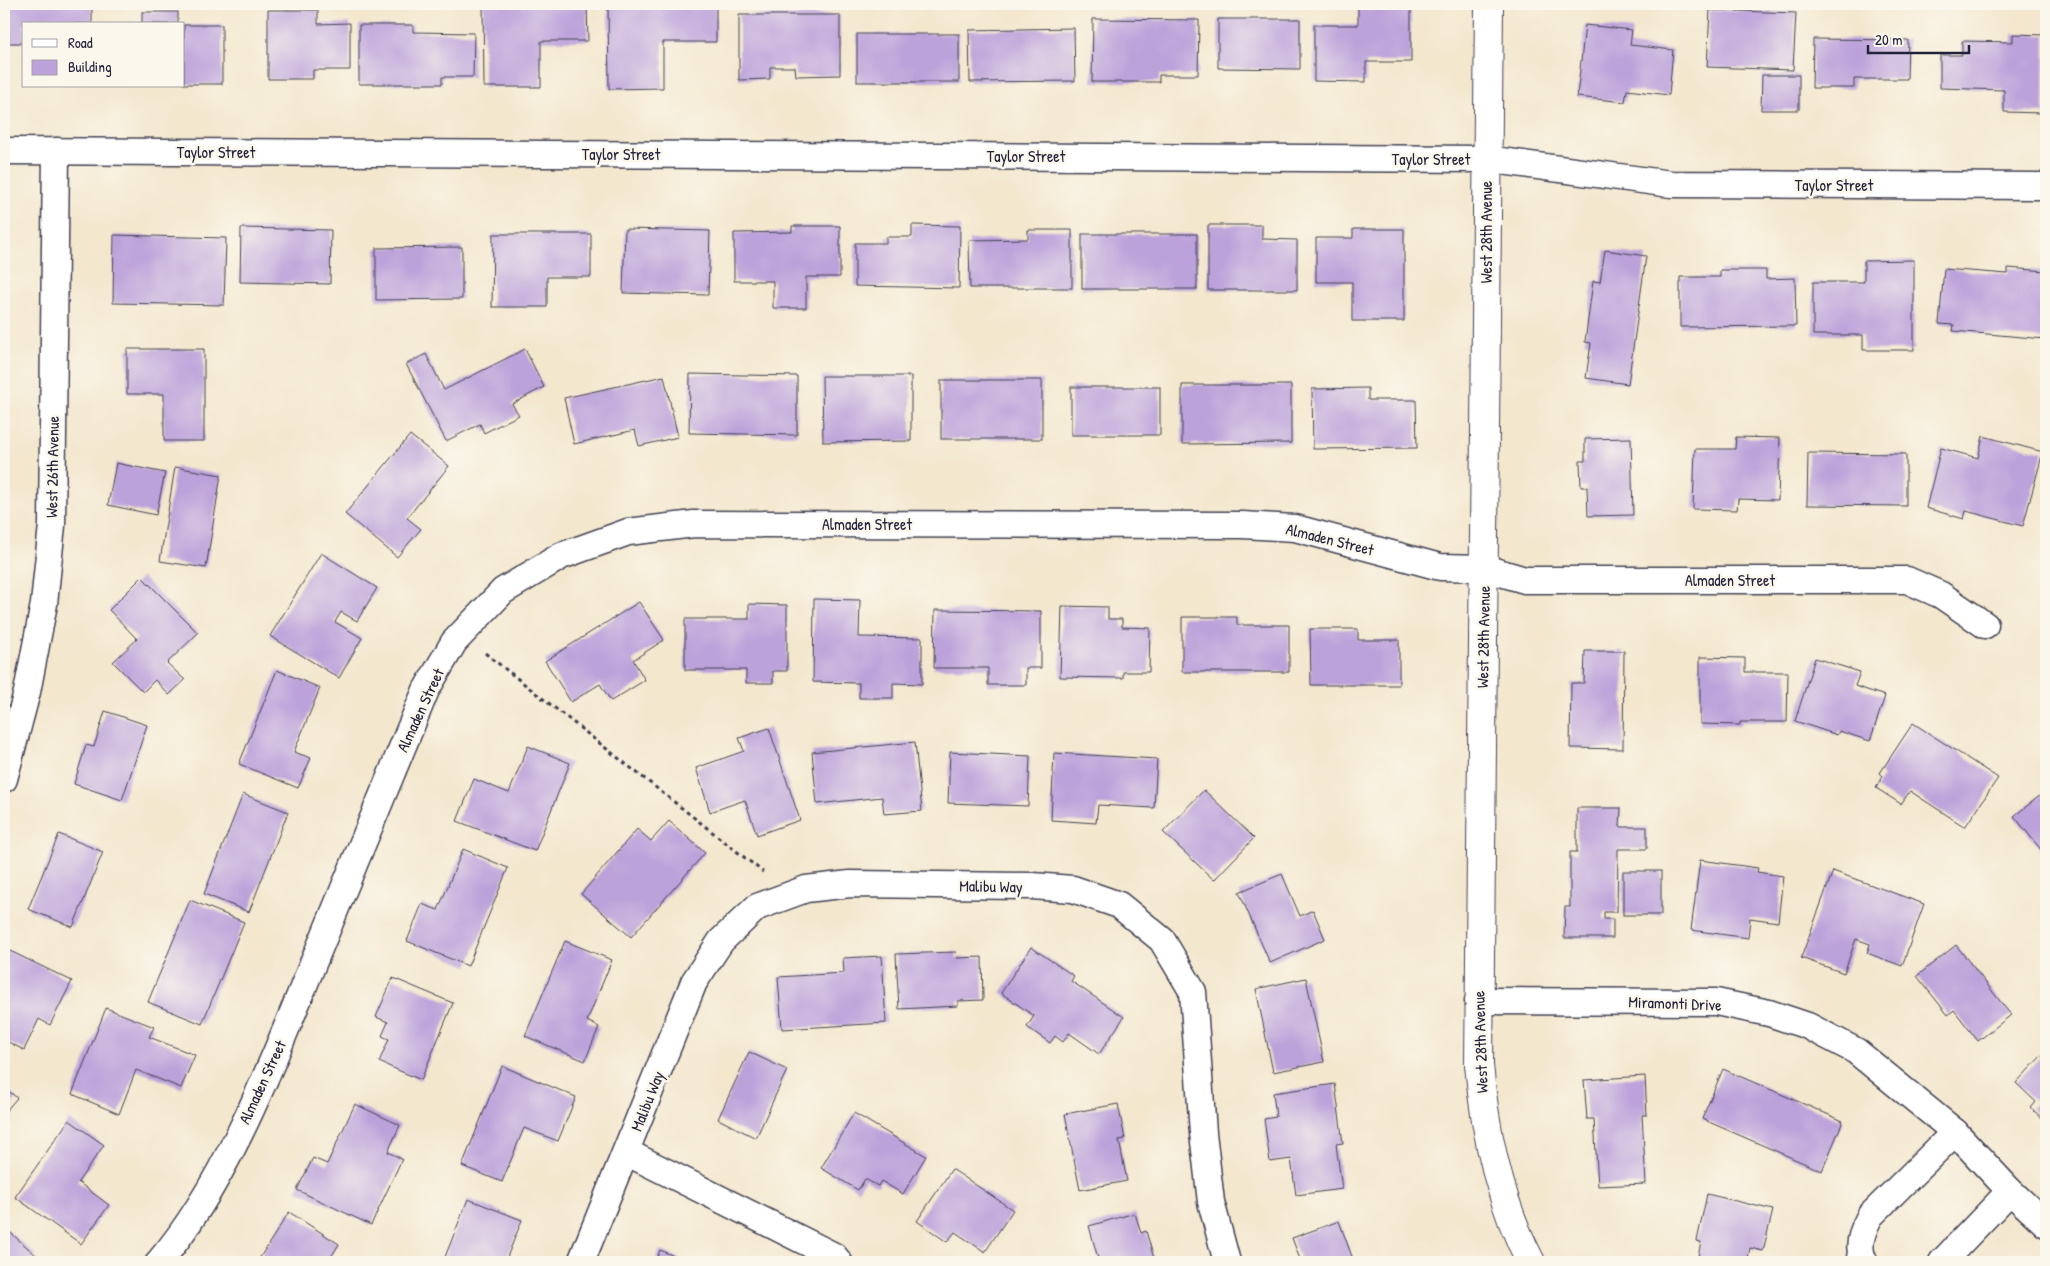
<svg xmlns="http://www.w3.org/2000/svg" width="2050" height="1266" font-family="'Patrick Hand',sans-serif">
	<rect width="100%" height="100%" fill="#fbf7ec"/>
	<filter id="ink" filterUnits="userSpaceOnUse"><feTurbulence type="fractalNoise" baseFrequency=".02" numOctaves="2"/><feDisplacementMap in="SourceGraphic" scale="10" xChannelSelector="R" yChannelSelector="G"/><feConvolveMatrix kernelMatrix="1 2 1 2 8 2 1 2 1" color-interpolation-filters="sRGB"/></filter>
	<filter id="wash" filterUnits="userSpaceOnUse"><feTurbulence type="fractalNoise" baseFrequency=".0096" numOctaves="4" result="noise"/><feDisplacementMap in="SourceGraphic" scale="20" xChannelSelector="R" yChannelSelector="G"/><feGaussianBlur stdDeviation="1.12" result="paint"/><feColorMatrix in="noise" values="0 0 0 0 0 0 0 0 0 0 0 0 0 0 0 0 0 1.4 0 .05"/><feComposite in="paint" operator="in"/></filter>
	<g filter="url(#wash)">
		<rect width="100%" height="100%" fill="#f3e7ce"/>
		<g id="blocks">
			<g fill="#bba2da">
				<path d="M4,4H92V24H24V43H4Z"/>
				<path d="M483,4H587L588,41H541V87H484Z"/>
				<path d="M608,4H716V42H663V88L609,89Z"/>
				<path d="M1358,4H1411V62H1366V82L1314,81V25H1358Z"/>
				<path d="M268,10H318V24L350,23V70H313V79H268Z"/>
				<path d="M1710,10L1796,13L1793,70L1707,67Z"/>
				<rect x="142" y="12" width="36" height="12"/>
				<path d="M739,15H840V75L796,76L795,67H770V79L739,80Z"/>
				<path d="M1093,19L1199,20L1198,75H1159V82H1092Z"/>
				<path d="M1218,19H1300V69L1218,68Z"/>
				<rect x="184" y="25" width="38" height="59"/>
				<path d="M359,25H413V32L474,33L473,77H442V84H359Z"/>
				<path d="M1585,25L1632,30L1630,45L1673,50L1669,95L1627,90L1625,102L1577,97Z"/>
				<path d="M1074,28L1075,81L970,82L969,30Z"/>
				<rect x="857" y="34" width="102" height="48"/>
				<path d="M2013,34L2045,35L2044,113L2004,112V90L1940,88V55H1962V41L2013,42Z"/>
				<path d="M1813,39L1908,40L1907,79H1854V88H1812Z"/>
				<path d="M1762,75H1799V110H1761Z"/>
				<path d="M912,225L960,226L959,288L855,286V243H886V237H912Z"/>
				<path d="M1208,225H1262V239L1297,240V290H1208Z"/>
				<path d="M792,226H840V277H806V308H773V281H734V233L792,232Z"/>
				<path d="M241,228L331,230L330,284L240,282Z"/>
				<path d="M625,229L710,231L708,295L623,293Z"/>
				<path d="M1353,229H1404V321H1352V282H1316V238H1353Z"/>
				<path d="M1028,230H1072V288H970L969,240L1028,239Z"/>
				<path d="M493,234H591V277H547V307H492Z"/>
				<rect x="1082" y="234" width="115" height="55"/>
				<path d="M114,235L226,238L224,305L113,303Z"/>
				<path d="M462,247V299L376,300V248Z"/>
				<path d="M1605,250L1646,256L1628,384L1586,378L1591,343L1585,342L1593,281L1600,282Z"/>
				<path d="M1914,260V350H1863V335H1813V282H1864V261Z"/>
				<path d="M2008,268L2046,271L2045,339L1953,331L1954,325L1939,324L1944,269L2008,274Z"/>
				<path d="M1720,270H1766V279L1795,278L1796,326L1680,327V277H1720Z"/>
				<path d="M127,349H204V441H164V394H127Z"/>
				<path d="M525,349L544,387L512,404L519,415L484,433L480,424L446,441L406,364L426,354L444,390Z"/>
				<path d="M690,374L797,376V435L689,433Z"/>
				<path d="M664,376L678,437L639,446L635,430L574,444L564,398Z"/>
				<path d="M822,376H911V441L823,442Z"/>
				<rect x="941" y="380" width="101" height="59"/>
				<path d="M1182,385H1291V443L1182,444Z"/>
				<rect x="1071" y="387" width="89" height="48"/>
				<path d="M1368,388V400H1416L1417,448L1313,449L1312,389Z"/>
				<path d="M410,435L449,466L407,518L421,529L397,557L345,514Z"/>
				<path d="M1983,436L2043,452L2023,526L1966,511L1964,519L1926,508L1941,448L1978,458Z"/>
				<path d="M1736,437L1780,438L1778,500L1738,499L1737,510L1693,509L1695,449H1735Z"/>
				<path d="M1631,438L1633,515L1588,516L1587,487H1581L1580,461H1585V439Z"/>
				<path d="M1808,453L1906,454V506L1807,505Z"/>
				<path d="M116,463L165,473L156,515L108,505Z"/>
				<path d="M175,467L221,475L206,568L160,561Z"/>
				<path d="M321,553L377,588L357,621L341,612L335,622L362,638L339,678L270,636Z"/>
				<path d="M142,577L198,633L167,663L185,680L169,695L155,680L143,692L113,662L137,639L109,610Z"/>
				<path d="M814,599L860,600L859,637L922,638V684L893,683V698H859V683L813,682Z"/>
				<path d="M639,602L664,640L633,660L645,680L611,701L600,684L571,702L545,661Z"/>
				<path d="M749,604L787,605V671H773V683H746V670H685V619H749Z"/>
				<path d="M1062,606L1108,607V619H1122V627L1150,628L1149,672H1123V678L1060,677Z"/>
				<path d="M935,610L1041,611V668H1026V685H988V668H934Z"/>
				<path d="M1182,617H1237V625H1289V672H1182Z"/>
				<path d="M1310,629H1358V640H1399V685H1311Z"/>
				<path d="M1585,651H1624L1623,749L1570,748L1571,683H1584Z"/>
				<path d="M1700,657L1745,658V672H1788L1787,722H1740V725L1700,724Z"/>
				<path d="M1815,658L1860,672L1855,686L1885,696L1870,741L1839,731L1837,735L1795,721Z"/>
				<path d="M277,670L320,688L294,752L311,758L298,788L239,764Z"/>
				<path d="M105,711L147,725L122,800L74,784L86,745L94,747Z"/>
				<path d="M1913,723L1998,778L1965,827L1910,791L1901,804L1876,788L1883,776L1880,773Z"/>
				<path d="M769,728L800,820L757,835L745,800L710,812L696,768L744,751L739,738Z"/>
				<path d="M915,742L922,811L884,814L882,797L817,804L812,752Z"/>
				<path d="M528,746L570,763L535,851L457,821L474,779L509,793Z"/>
				<path d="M950,752L1030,756L1028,806L948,803Z"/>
				<path d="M1054,753L1157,759L1154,808L1098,805L1096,823L1051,820Z"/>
				<path d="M1204,790L1254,838L1214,880L1163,832Z"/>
				<path d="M2046,791V856L2014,816Z"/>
				<path d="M243,794L288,812L249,912L204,894Z"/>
				<path d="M1577,808H1621L1620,827H1647V849H1618L1617,912H1604V919H1613V938H1564L1565,907H1570V852H1577Z"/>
				<path d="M669,821L705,853L631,937L581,894L637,829L651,841Z"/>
				<path d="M59,834L103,852L73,927L28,909Z"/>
				<path d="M463,849L508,868L468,966L407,941L422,904L438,910Z"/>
				<path d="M1700,860L1758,868L1757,872L1783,876L1778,922L1750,918L1748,938L1691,930Z"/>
				<rect x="1623" y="871" width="38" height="44"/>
				<path d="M1833,871L1924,904L1902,966L1867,953L1870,944L1856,939L1844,973L1801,958Z"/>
				<path d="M1282,874L1300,916L1313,910L1325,939L1270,963L1239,892Z"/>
				<path d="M190,900L244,922L202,1024L148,1002Z"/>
				<path d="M565,941L612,960L587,1021L599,1027L585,1061L525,1036Z"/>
				<path d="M1956,945L2011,1015L1978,1041L1954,1010L1948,1015L1917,976Z"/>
				<path d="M1031,947L1074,976L1071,981L1124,1017L1099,1054L1069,1033L1063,1042L1055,1036L1050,1043L1027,1027L1034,1016L1001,993Z"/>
				<path d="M8,950L72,981L50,1025L39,1019L24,1050L4,1040V957Z"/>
				<path d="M956,952L957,958L982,957L983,1000L958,1001V1006L899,1009L896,954Z"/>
				<path d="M882,956L886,1023L782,1029L778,977L844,973L843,958Z"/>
				<path d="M393,978L453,1003L421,1080L379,1062L389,1039L382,1036L388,1022L376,1017Z"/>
				<path d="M1306,978L1324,1062L1273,1072L1256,989Z"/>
				<path d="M106,1008L154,1027L149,1037L195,1055L181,1088L136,1070L119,1114L72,1094Z"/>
				<path d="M749,1052L787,1070L756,1138L718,1119Z"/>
				<path d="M2044,1053L2046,1055V1122L2031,1108L2036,1102L2016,1083Z"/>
				<path d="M502,1066L576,1097L558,1141L524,1128L502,1182L462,1166Z"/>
				<path d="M1723,1069L1843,1121L1822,1171L1702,1119Z"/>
				<path d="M1645,1076L1647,1115H1642L1646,1184L1598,1186L1594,1119H1587L1584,1080Z"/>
				<path d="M1335,1084L1343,1143L1336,1144L1342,1189L1296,1195L1291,1159L1270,1162L1264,1119L1276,1117L1273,1093Z"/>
				<path d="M4,1087L17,1098L4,1113Z"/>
				<path d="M355,1104L400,1125L388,1152L402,1159L371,1225L297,1190L313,1158L327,1164Z"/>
				<path d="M1118,1104L1125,1139L1119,1140L1127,1181L1080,1190L1065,1114Z"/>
				<path d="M854,1113L926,1156L903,1194L881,1181L878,1186L865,1179L858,1190L821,1168Z"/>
				<path d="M69,1120L104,1145L78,1182L109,1205L81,1244L15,1197Z"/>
				<path d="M952,1169L1013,1210L985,1252L955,1232L947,1242L917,1221Z"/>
				<path d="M1707,1194L1773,1210L1763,1251L1750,1248L1747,1262H1697L1701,1242L1697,1241Z"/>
				<path d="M468,1199L522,1220L505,1262H443Z"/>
				<path d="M289,1212L339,1244L328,1262H257Z"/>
				<path d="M1135,1213L1141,1233L1146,1231L1155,1262H1099L1089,1226Z"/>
				<path d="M1339,1221L1354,1262H1301L1292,1238Z"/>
				<path d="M4,1227L36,1255L29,1262H4Z"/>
				<path d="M660,1250L688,1262H655Z"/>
			</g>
		</g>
	</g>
	<g filter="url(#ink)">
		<use href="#blocks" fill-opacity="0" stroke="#414051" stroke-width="1"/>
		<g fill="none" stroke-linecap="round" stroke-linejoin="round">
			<g stroke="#414051" stroke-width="29">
				<g id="street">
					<path d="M4,151L1486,159L1671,184L2046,186"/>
					<path d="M4,779L27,692L44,604L52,525L56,151"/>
					<path d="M1478,1001L1716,1002L1769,1013L1808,1026L1856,1051L1955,1132L2010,1191L2046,1224"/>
					<path d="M626,1152L834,1256L839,1262"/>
					<path d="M159,1262C224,1186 269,1071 307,978C347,882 386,786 426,690L454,642L503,591L561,556L628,532L694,524L1242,525L1295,528L1440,567L1484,568L1525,580H1907L1941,595L1985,625"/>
					<path d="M581,1262L694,982L721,941L757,907L806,889L850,884L1032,886L1073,889L1119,905L1162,940L1193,992L1203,1133L1211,1202L1227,1262"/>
					<path d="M1865,1262C1855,1248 1863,1229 1870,1216L1955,1132"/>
					<path d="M1942,1262L2010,1191"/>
				</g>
			</g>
			<g stroke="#414051" stroke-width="30">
				<path id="secondary" d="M1489,4L1479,1065C1485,1132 1499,1202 1531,1262"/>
			</g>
			<path stroke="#414051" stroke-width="3" stroke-dasharray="4 4" stroke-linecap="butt" d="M485,653L763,872"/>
			<use href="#street" stroke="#fff" stroke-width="26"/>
			<use href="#secondary" stroke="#fff" stroke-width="28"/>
		</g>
	</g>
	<g text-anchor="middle" stroke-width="5" stroke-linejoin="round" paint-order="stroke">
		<g font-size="16" fill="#22223b" stroke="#fbf7ec">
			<text x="216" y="158">Taylor Street</text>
			<text x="621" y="160">Taylor Street</text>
			<text x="1026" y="162">Taylor Street</text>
			<text x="1431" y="165">Taylor Street</text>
			<text x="1834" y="191">Taylor Street</text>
			<text transform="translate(1486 232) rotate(-90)" y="6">West 28th Avenue</text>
			<text transform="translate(52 467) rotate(-89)" y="6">West 26th Avenue</text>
			<text x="867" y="530">Almaden Street</text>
			<text transform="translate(1330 539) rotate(14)" y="6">Almaden Street</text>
			<text x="1730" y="586">Almaden Street</text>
			<text transform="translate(1483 637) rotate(-89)" y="6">West 28th Avenue</text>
			<text transform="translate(420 710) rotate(-65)" y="6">Almaden Street</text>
			<text transform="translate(991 886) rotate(1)" y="6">Malibu Way</text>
			<text transform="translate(1675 1003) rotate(2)" y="6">Miramonti Drive</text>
			<text transform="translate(1480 1042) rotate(-92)" y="6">West 28th Avenue</text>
			<text transform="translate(262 1082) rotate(-65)" y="6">Almaden Street</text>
			<text transform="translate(647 1101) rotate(-68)" y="6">Malibu Way</text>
		</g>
	</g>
	<rect width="2050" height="1266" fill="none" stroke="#fbf7ec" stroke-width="20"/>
	<rect x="22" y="22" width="162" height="65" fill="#fbf7ec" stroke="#a4a2a5"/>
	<rect x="32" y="39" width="25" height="8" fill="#ffffff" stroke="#a4a2a5"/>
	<text x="68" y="48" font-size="15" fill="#22223b">Road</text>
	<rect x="32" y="60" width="25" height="15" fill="#bba2da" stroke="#a4a2a5"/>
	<text x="68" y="72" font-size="15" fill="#22223b">Building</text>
	<path d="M1868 45v8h101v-8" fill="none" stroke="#22223b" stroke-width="2.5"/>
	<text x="1875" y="45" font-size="15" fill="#22223b" stroke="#fbf7ec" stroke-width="4" paint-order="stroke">20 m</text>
</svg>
